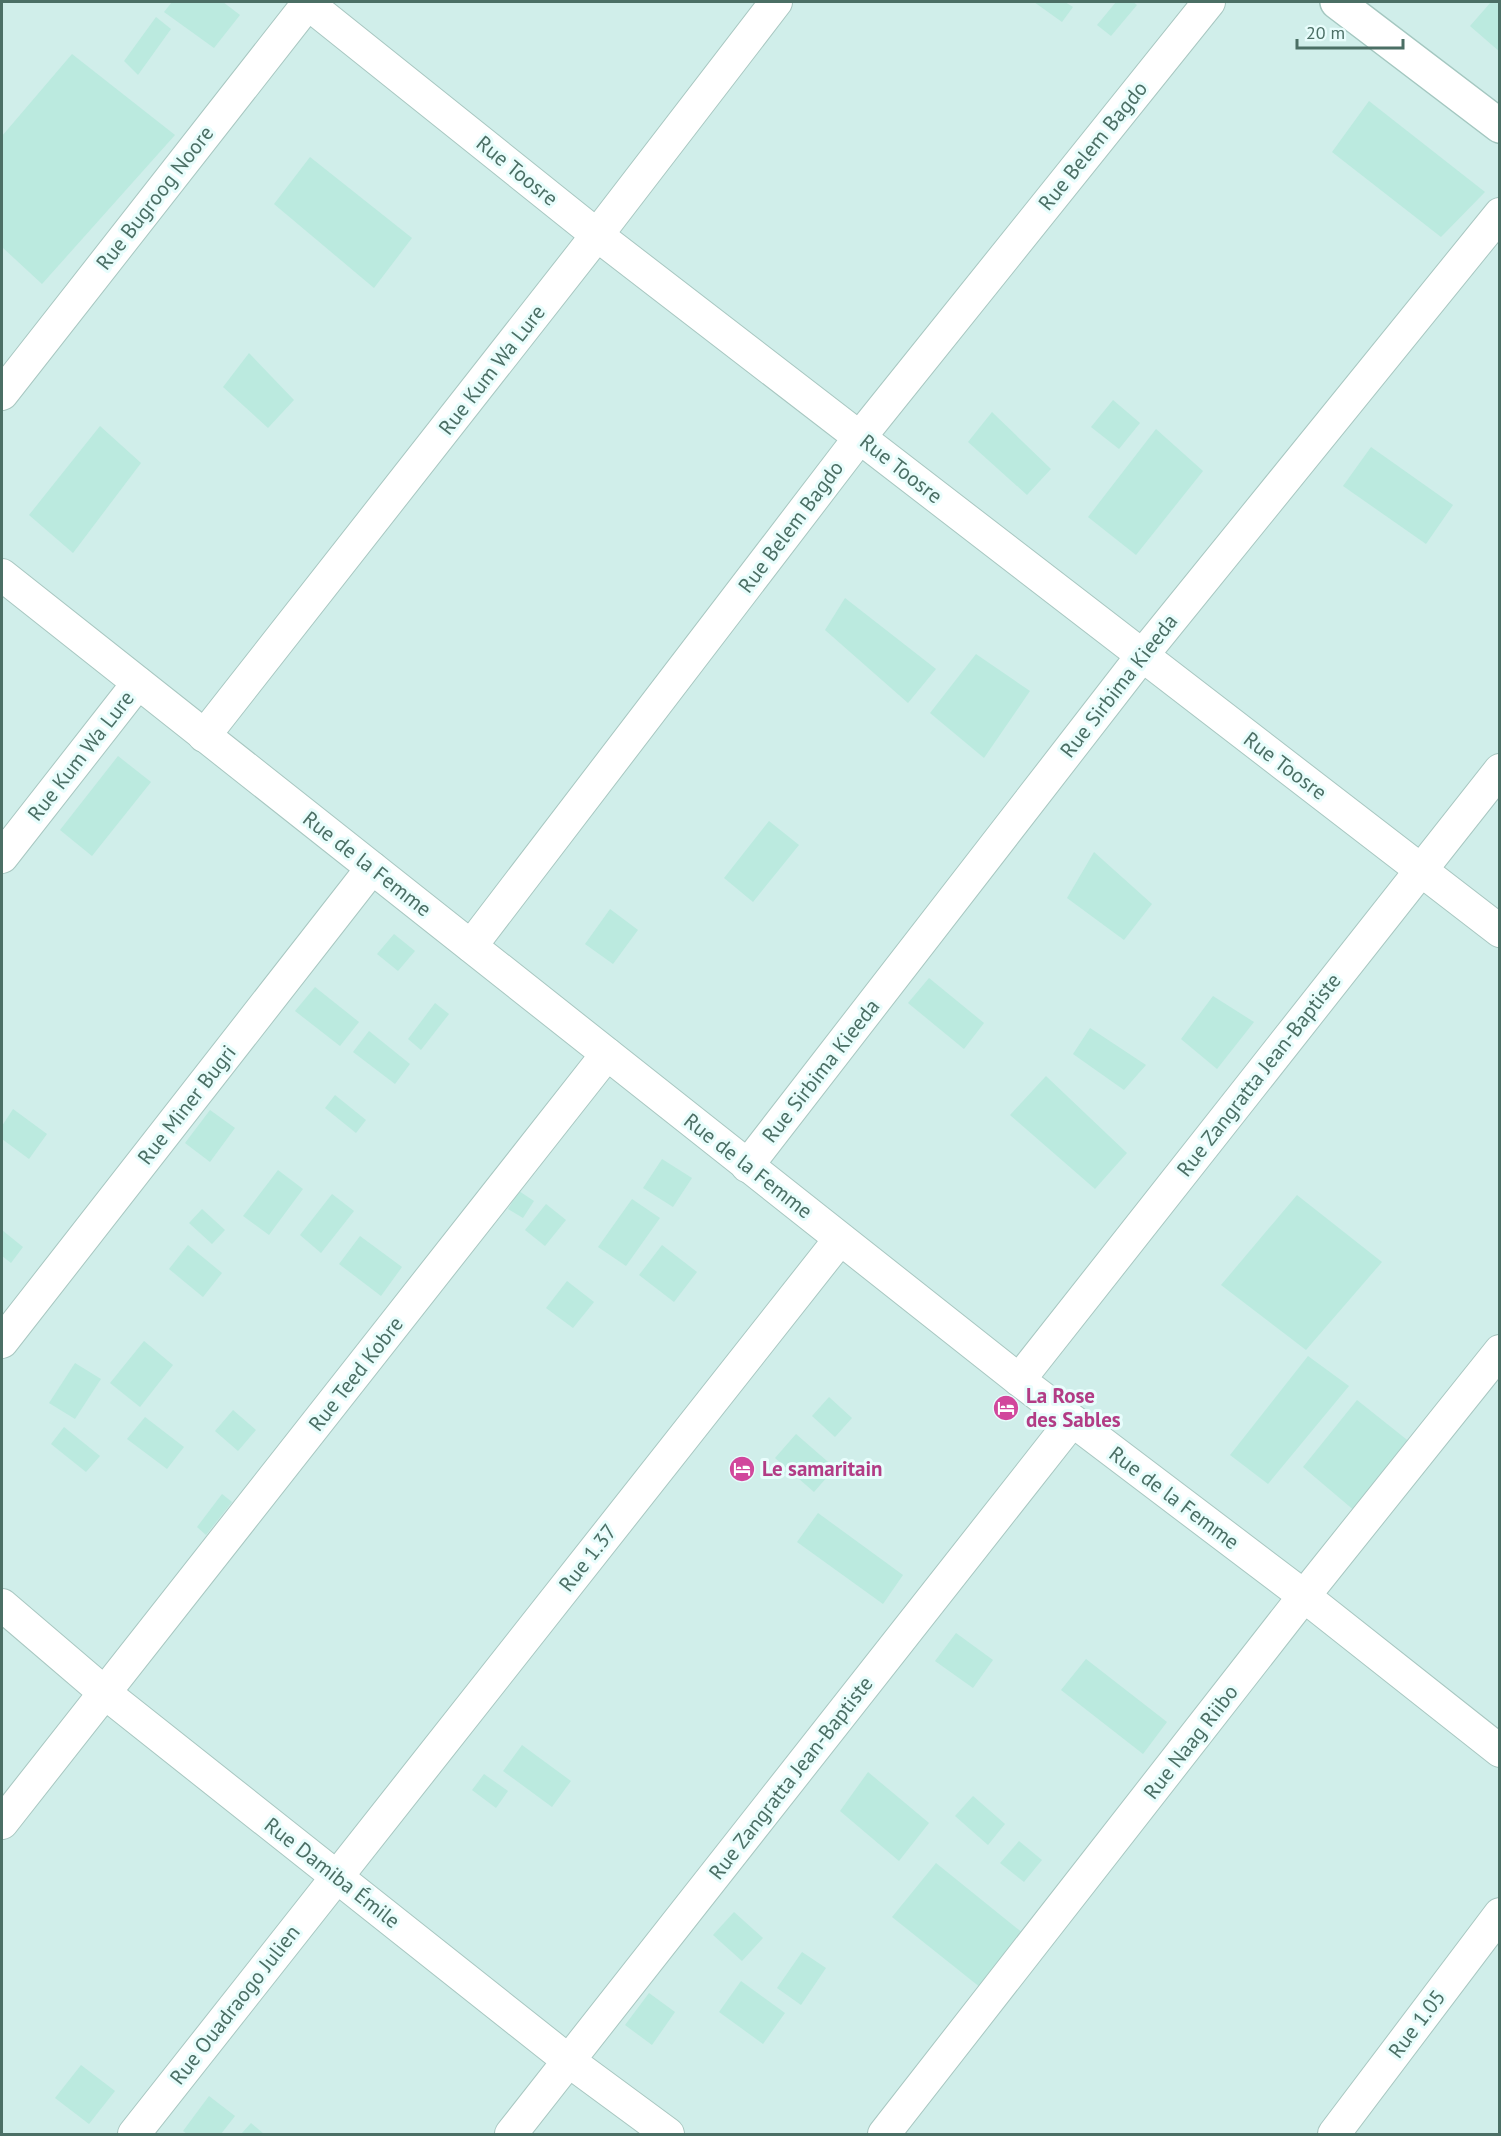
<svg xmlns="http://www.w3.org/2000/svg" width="1501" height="2136" font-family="'PT Sans',sans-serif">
	<rect width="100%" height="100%" fill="#e3faf9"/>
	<rect fill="#d0eeea" x="2" y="2" width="1497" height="2132"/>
	<g fill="#bbeadf">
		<path d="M172,2H223L240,15L214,48L164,12Z"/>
		<path d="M1034,2H1065L1073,7L1062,22Z"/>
		<path d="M1116,2H1133L1137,5L1111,36L1097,25Z"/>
		<path d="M1491,2H1500V52L1470,26Z"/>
		<path d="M156,17L171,29L138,75L124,61Z"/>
		<path d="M72,54L175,135L42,284L2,247V136Z"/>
		<path d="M1369,101L1485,192L1441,237L1332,152Z"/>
		<path d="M310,157L412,238L374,288L274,204Z"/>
		<path d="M249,353L294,400L268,428L223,387Z"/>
		<path d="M1113,400L1140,423L1119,449L1091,427Z"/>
		<path d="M992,412L1051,469L1027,495L968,442Z"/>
		<path d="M100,426L141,463L73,553L29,515Z"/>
		<path d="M1156,429L1203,471L1136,555L1088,517Z"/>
		<path d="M1371,447L1453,505L1426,544L1343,486Z"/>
		<path d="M845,598L936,669L908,703L825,630Z"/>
		<path d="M976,654L1030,691L984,758L930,713Z"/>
		<path d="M118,756L151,782L92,856L60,830Z"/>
		<path d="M769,821L799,845L753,902L724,878Z"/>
		<path d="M1094,852L1152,904L1124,940L1067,898Z"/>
		<path d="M610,909L638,930L613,964L585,944Z"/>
		<path d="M394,934L415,951L398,971L377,954Z"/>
		<path d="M929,978L984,1023L964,1049L908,1003Z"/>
		<path d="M315,987L359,1022L340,1046L295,1011Z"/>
		<path d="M1213,996L1254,1022L1217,1069L1181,1039Z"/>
		<path d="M435,1003L449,1014L421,1050L408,1039Z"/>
		<path d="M1090,1028L1146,1065L1124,1090L1073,1054Z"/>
		<path d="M369,1031L410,1064L395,1084L353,1052Z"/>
		<path d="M1046,1076L1127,1153L1095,1189L1010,1115Z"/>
		<path d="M335,1095L366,1120L356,1133L325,1108Z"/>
		<path d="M13,1109L47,1134L29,1159L2,1139V1126Z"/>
		<path d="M210,1110L235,1128L210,1162L185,1143Z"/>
		<path d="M662,1159L692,1178L673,1207L643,1188Z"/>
		<path d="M278,1170L303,1189L269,1235L243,1216Z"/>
		<path d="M519,1191L534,1201L523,1218L508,1209Z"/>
		<path d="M332,1194L354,1211L321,1253L300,1235Z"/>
		<path d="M1297,1195L1382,1262L1306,1350L1221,1285Z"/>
		<path d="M632,1199L660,1218L626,1266L598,1247Z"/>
		<path d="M546,1204L566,1220L545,1246L525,1230Z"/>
		<path d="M202,1209L225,1230L212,1244L189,1223Z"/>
		<path d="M2,1230L23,1247L11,1263L2,1256Z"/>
		<path d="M360,1236L402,1267L381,1296L339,1264Z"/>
		<path d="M188,1245L222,1273L203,1297L169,1269Z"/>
		<path d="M662,1245L697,1272L674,1302L639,1275Z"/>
		<path d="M567,1281L594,1302L573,1328L546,1308Z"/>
		<path d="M144,1341L173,1365L140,1407L110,1383Z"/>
		<path d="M1308,1356L1349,1386L1268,1484L1230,1455Z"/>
		<path d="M75,1363L101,1379L75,1419L49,1403Z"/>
		<path d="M829,1397L852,1418L835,1437L812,1416Z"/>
		<path d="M1357,1400L1411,1443L1356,1512L1303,1467Z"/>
		<path d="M233,1410L256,1430L238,1451L215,1431Z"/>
		<path d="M145,1417L184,1447L167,1469L127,1439Z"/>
		<path d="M64,1427L100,1456L86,1472L51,1444Z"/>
		<path d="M796,1434L835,1468L814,1492L775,1458Z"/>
		<path d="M222,1494L232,1502L206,1535L197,1527Z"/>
		<path d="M818,1513L903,1575L883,1604L797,1542Z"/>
		<path d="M956,1633L993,1660L973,1688L935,1661Z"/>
		<path d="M1086,1659L1167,1722L1143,1754L1061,1690Z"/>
		<path d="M522,1745L571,1781L552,1807L503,1771Z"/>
		<path d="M868,1772L929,1823L899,1861L840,1811Z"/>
		<path d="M484,1774L508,1791L496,1808L472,1790Z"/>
		<path d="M973,1796L1005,1824L988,1845L955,1816Z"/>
		<path d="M1019,1841L1042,1860L1024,1882L1000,1863Z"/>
		<path d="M936,1863L1029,1938L986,1992L892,1917Z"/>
		<path d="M734,1912L763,1938L742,1961L713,1935Z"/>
		<path d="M802,1952L826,1968L801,2005L777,1988Z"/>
		<path d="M741,1981L785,2013L763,2044L719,2012Z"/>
		<path d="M649,1993L675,2012L652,2045L625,2025Z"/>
		<path d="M81,2065L115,2091L89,2124L55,2098Z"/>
		<path d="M209,2096L235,2116L221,2134H187L183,2131Z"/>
		<path d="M251,2123L264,2134H241Z"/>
	</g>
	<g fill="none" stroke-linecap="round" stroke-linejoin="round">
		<g stroke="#a8c7c1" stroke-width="34">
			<g id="minor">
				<path d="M306,2L597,235L1500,931"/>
				<path d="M2,394L309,2"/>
				<path d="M2,575L1019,1380L1304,1596L1500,1751"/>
				<path d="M204,736L597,235L776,2"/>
				<path d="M2,857L138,683"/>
				<path d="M471,946L860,437L1209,2"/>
				<path d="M747,1166L1141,657L1500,214"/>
				<path d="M2,1342L372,868"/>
				<path d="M1019,1380L1500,770"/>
				<path d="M2,1605L105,1693L569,2061L668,2134"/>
				<path d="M2,1823L607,1054"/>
				<path d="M134,2134L840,1239"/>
				<path d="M511,2134L1072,1421"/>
				<path d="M884,2134L1304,1596L1500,1351"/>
				<path d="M1334,2134L1500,1914"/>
			</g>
		</g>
		<g stroke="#a4c7c0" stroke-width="36">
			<path id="secondary" d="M1337,2L1500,126"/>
		</g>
		<use href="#minor" stroke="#fff" stroke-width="32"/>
		<use href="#secondary" stroke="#fff" stroke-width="33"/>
	</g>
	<defs>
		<g id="hotel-disc" transform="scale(1.35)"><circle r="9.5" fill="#d1479c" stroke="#e8fdfc"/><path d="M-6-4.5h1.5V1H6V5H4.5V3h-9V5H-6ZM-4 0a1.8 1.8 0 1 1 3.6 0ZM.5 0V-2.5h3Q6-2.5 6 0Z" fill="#fff"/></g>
	</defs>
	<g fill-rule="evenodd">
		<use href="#hotel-disc" x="1006" y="1408"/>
		<use href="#hotel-disc" x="742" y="1469"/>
	</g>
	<g text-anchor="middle" stroke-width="6" stroke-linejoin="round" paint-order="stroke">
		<g font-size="21" fill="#4b6f65" stroke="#e8fdfc">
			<text transform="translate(1093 146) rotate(-51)" y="7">Rue Belem Bagdo</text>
			<text transform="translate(517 171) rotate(39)" y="7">Rue Toosre</text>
			<text transform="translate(155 198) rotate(-52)" y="7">Rue Bugroog Noore</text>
			<text transform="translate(492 370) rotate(-52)" y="7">Rue Kum Wa Lure</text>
			<text transform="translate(901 469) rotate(38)" y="7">Rue Toosre</text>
			<text transform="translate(791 527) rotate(-53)" y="7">Rue Belem Bagdo</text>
			<text transform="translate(1119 686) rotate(-52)" y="7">Rue Sirbima Kieeda</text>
			<text transform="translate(81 756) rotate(-52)" y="7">Rue Kum Wa Lure</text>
			<text transform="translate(1285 766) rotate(37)" y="7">Rue Toosre</text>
			<text transform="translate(367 864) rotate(38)" y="7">Rue de la Femme</text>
			<text transform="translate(821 1071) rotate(-52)" y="7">Rue Sirbima Kieeda</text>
			<text transform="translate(1259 1075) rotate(-52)" y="7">Rue Zangratta Jean-Baptiste</text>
			<text transform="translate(187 1105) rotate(-52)" y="7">Rue Miner Bugri</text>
			<text transform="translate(748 1166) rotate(38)" y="7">Rue de la Femme</text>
			<text transform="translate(356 1374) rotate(-52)" y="7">Rue Teed Kobre</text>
			<text transform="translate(1174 1498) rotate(37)" y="7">Rue de la Femme</text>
			<text transform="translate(588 1558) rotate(-52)" y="7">Rue 1.37</text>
			<text transform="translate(1191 1742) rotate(-52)" y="7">Rue Naag Riibo</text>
			<text transform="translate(791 1778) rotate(-52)" y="7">Rue Zangratta Jean-Baptiste</text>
			<text transform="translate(332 1873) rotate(38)" y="7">Rue Damiba Émile</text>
			<text transform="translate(235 2005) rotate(-52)" y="7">Rue Ouadraogo Julien</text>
			<text transform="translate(1417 2024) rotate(-53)" y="7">Rue 1.05</text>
		</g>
		<g font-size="21" font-weight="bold" fill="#b23c85" stroke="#e8fdfc" text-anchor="start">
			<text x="1026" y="1403">La Rose<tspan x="1026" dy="24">des Sables</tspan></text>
			<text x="762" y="1476">Le samaritain</text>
		</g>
	</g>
	<rect width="1501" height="2136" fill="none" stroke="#4b6f65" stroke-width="6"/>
	<path d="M1297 39v9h106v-9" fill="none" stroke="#4b6f65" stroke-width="3"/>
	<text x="1306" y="39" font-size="18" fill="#4b6f65" stroke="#e8fdfc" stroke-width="4.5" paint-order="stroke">20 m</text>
</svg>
